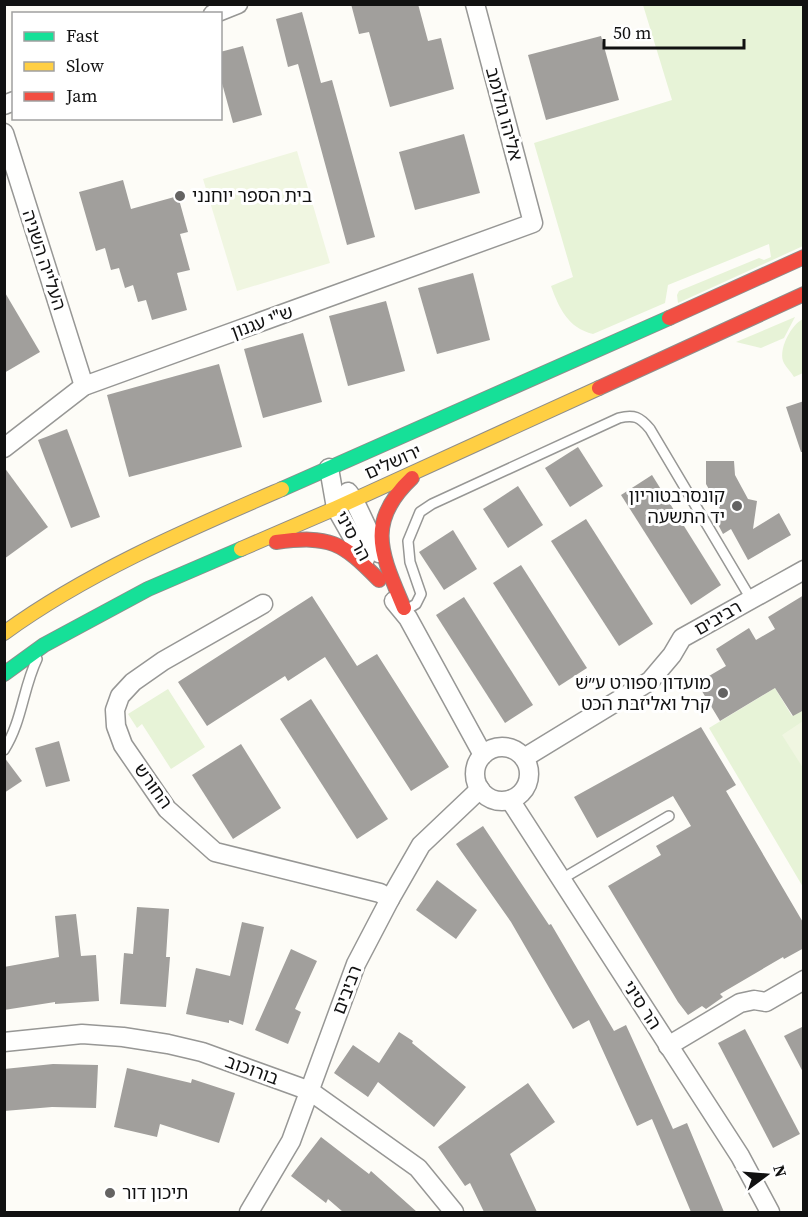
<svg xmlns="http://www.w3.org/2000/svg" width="808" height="1217" font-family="'Source Serif 4','Noto Sans Hebrew',serif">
	<rect width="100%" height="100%" fill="#fdfcf7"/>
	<g fill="#e7f3d7">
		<path d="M643,5H803V246L678,303L677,295L679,291L759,258L764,260L771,257L769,244L668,285L665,303L593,334C568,328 559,308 551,286L573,277L534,143L672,100Z"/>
		<path d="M795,317L784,338L761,348L736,342Z"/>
		<path d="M803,319V373L794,377C791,372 785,366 783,361C779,347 792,324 803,319Z"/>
		<path d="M775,688L792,716L803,709V887L709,728Z"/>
		<path d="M168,689L205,747L171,769L142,724L137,728L128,714Z"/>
	</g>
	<g fill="#f0f6e1">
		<path d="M297,151L330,263L237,291L203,179Z"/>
		<path d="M803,721V768L782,735Z"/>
	</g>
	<g fill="#a19f9c">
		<path d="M351,4H418L428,41L441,38L454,89L390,107L369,32L359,34Z"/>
		<path d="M302,12L321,83L332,80L375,237L347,245L298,64L288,67L276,19Z"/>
		<path d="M601,36L619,100L546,120L528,55Z"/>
		<path d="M243,46L262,115L233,123L220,76V52Z"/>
		<path d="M464,134L480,193L415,210L399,152Z"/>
		<path d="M123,180L131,209L178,196L188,232L180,234L190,270L177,273L187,310L152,320L146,300L138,302L133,285L125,288L119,268L111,270L105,248L96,251L79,192Z"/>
		<path d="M473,273L490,340L437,354L418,288Z"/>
		<path d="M4,291L40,352L4,373Z"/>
		<path d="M386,301L405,371L348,386L329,316Z"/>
		<path d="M303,333L322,402L263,418L244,349Z"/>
		<path d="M219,364L242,447L129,477L107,395Z"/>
		<path d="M804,401V452H801L786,407Z"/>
		<path d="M67,429L100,517L71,528L38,440Z"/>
		<path d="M578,447L603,486L570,507L545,468Z"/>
		<path d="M706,461H734L735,475L748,499L757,501L753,529L779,513L791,535L748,560L731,529L723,534L713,515L721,511L706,484Z"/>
		<path d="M4,467L48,527L4,559Z"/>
		<path d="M652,475L721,585L691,605L621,495Z"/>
		<path d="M518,486L543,525L508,548L483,509Z"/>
		<path d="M586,519L653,624L619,646L551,541Z"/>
		<path d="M453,530L477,569L444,590L419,552Z"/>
		<path d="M521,565L587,668L559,686L493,583Z"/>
		<path d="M804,595V710L793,716L775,688L720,721L697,683L726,666L716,649L749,628L756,640L775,629L768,617Z"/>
		<path d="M312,596L357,666L377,654L449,767L411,791L325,657L288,681L285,676L207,726L178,682Z"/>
		<path d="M464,597L533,705L505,723L436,615Z"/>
		<path d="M311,699L388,819L357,839L280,719Z"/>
		<path d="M701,727L736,785L726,791L804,924V948L784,959L783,957L720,994L723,997L706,1009L702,1006L688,1015L678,1002L608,886L661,855L656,846L691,826L673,796L597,838L574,797Z"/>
		<path d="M59,741L70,781L46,787L35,748Z"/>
		<path d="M241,744L281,808L233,839L192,775Z"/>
		<path d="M4,757L22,781L4,793Z"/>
		<path d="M483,826L549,925L551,924L614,1031L626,1025L673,1129L687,1123L724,1212H691L652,1119L637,1126L589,1020L573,1029L511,922L456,844Z"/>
		<path d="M437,880L477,910L456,939L416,910Z"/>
		<path d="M137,907L169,909L166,957H170L166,1007L120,1004L124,953L133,954Z"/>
		<path d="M76,914L81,956L96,955L99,1001L55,1004V1002L4,1010V967L59,957L55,916Z"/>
		<path d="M242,922L264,927L243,1025L229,1020V1023L186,1014L196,968L230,976Z"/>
		<path d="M291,949L317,961L295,1009L301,1012L288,1044L255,1030Z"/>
		<path d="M804,1026V1074L784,1036Z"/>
		<path d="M745,1029L800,1134L773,1148L718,1043Z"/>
		<path d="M399,1032L413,1041L412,1043L466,1087L434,1127L378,1082L368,1097L334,1073L353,1045L379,1063Z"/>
		<path d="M53,1064L98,1065L96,1108L52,1107L4,1111V1069Z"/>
		<path d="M127,1068L191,1083L192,1079L235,1093L219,1143L160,1124L157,1137L114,1127Z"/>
		<path d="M528,1083L555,1122L510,1154L537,1212H484L470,1183L465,1186L438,1147Z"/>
		<path d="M321,1137L369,1174L371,1171L417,1212H343L328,1199L326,1203L291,1176Z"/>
	</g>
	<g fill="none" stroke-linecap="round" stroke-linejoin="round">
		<g stroke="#979795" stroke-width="12">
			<g id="lane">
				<path d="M406,610L416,604L421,594L410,562L408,541L420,512L432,504L619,418C634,414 640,417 650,429L751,599"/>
				<path d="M4,750C22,722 23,688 37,659"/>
				<path d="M560,880L669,816"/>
			</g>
		</g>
		<g stroke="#979795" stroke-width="21">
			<g id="street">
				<path d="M213,14L238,4"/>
				<path d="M4,105L14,101"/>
				<path d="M4,133L84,386"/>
				<path d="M4,448L84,386L533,223L475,4"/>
				<path d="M329,468L336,508L365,559"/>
				<path d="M348,492L354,500L379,553"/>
				<path d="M394,601L408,618L483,755"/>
				<path d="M263,604L163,661L133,682L120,696L115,710L116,726L123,745L167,809L215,852L380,893L390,899"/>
				<circle cx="502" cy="774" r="27"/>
				<path d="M524,758L650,681L672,655L682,638L804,570"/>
				<path d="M510,800L740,1156L770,1212"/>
				<path d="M4,1042L82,1034L123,1037L168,1044L202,1052L310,1091L418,1168L454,1212"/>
				<path d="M668,1046L740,1003L754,1000L766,1002L804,980"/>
				<path d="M249,1212L291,1141L356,964L390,899L421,845L480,789"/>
			</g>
		</g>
		<g stroke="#8e8d8b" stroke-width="16">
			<g id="fast">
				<path d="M282,489L669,318"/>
				<path d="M4,674L44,645L148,589L241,549"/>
			</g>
		</g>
		<g stroke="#8e8d8b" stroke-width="16">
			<g id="slow">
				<path d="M241,549L336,508L599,388"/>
				<path d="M4,633C88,572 187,530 282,489"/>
			</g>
		</g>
		<g stroke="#8e8d8b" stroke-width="16">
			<g id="jam">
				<path d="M669,318L804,257"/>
				<path d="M599,388L804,294"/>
				<path d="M276,542C330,535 342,542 379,580"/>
				<path d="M404,608C382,555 364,523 412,478"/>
			</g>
		</g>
		<use href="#lane" stroke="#fffffe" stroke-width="9"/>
		<use href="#street" stroke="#fffffe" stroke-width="18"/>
		<use href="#fast" stroke="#16e098" stroke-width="14"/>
		<use href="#slow" stroke="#ffcf43" stroke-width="14"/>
		<use href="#jam" stroke="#f24e42" stroke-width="14"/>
	</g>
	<g fill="#646362" stroke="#fff" stroke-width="2">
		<circle cx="180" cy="196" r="6"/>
		<circle cx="737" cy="506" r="6"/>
		<circle cx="723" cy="693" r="6"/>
		<circle cx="110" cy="1193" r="6"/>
	</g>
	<g text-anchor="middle" stroke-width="6" stroke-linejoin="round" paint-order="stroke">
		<g font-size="18" fill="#111" stroke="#fff">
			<text transform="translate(504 114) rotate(75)" y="6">אליהו גולומב</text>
			<text transform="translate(44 260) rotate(72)" y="6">העלייה השניה</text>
			<text transform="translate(262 322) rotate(-20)" y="6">ש"י עגנון</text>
			<text transform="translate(393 462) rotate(-24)" y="6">ירושלים</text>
			<text transform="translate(353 536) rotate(61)" y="6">הר סיני</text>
			<text transform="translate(718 618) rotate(-30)" y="6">רביבים</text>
			<text transform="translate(153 786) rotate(54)" y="6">החורש</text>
			<text transform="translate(347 990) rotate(-69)" y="6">רביבים</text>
			<text transform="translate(642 1005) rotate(57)" y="6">הר סיני</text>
			<text transform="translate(252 1070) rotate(20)" y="6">בורוכוב</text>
		</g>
		<g font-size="18" fill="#111" stroke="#fff" text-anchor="start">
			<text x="192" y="202">בית הספר יוחנני</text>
			<text x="725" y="502" text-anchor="end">קונסרבטוריון<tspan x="725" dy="21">יד התשעה</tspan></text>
			<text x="711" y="689" text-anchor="end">מועדון ספורט ע״שׁ<tspan x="711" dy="21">קרל ואליזבת הכט</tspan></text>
			<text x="122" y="1199">תיכון דור</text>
		</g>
	</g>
	<rect width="808" height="1217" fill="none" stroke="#111111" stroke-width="12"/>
	<rect x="12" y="12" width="210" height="108" fill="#ffffff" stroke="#a0a0a0" stroke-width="1.5"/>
	<rect x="24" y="32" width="30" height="9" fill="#16e098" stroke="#a0a0a0" stroke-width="1.5"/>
	<text x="66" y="42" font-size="18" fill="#111111">Fast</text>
	<rect x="24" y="62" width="30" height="9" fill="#ffcf43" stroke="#a0a0a0" stroke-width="1.5"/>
	<text x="66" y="72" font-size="18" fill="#111111">Slow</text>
	<rect x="24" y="92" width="30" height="9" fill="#f24e42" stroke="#a0a0a0" stroke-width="1.5"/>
	<text x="66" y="102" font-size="18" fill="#111111">Jam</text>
	<g transform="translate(766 1175) rotate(74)" stroke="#ffffff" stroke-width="4.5" paint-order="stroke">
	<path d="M0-4.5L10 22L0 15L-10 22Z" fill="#111111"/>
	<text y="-9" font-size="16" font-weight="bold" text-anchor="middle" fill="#111111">N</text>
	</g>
	<path d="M604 39v9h140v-9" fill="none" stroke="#111111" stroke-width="3"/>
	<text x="613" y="39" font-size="18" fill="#111111" stroke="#ffffff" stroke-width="4.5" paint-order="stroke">50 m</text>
</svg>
